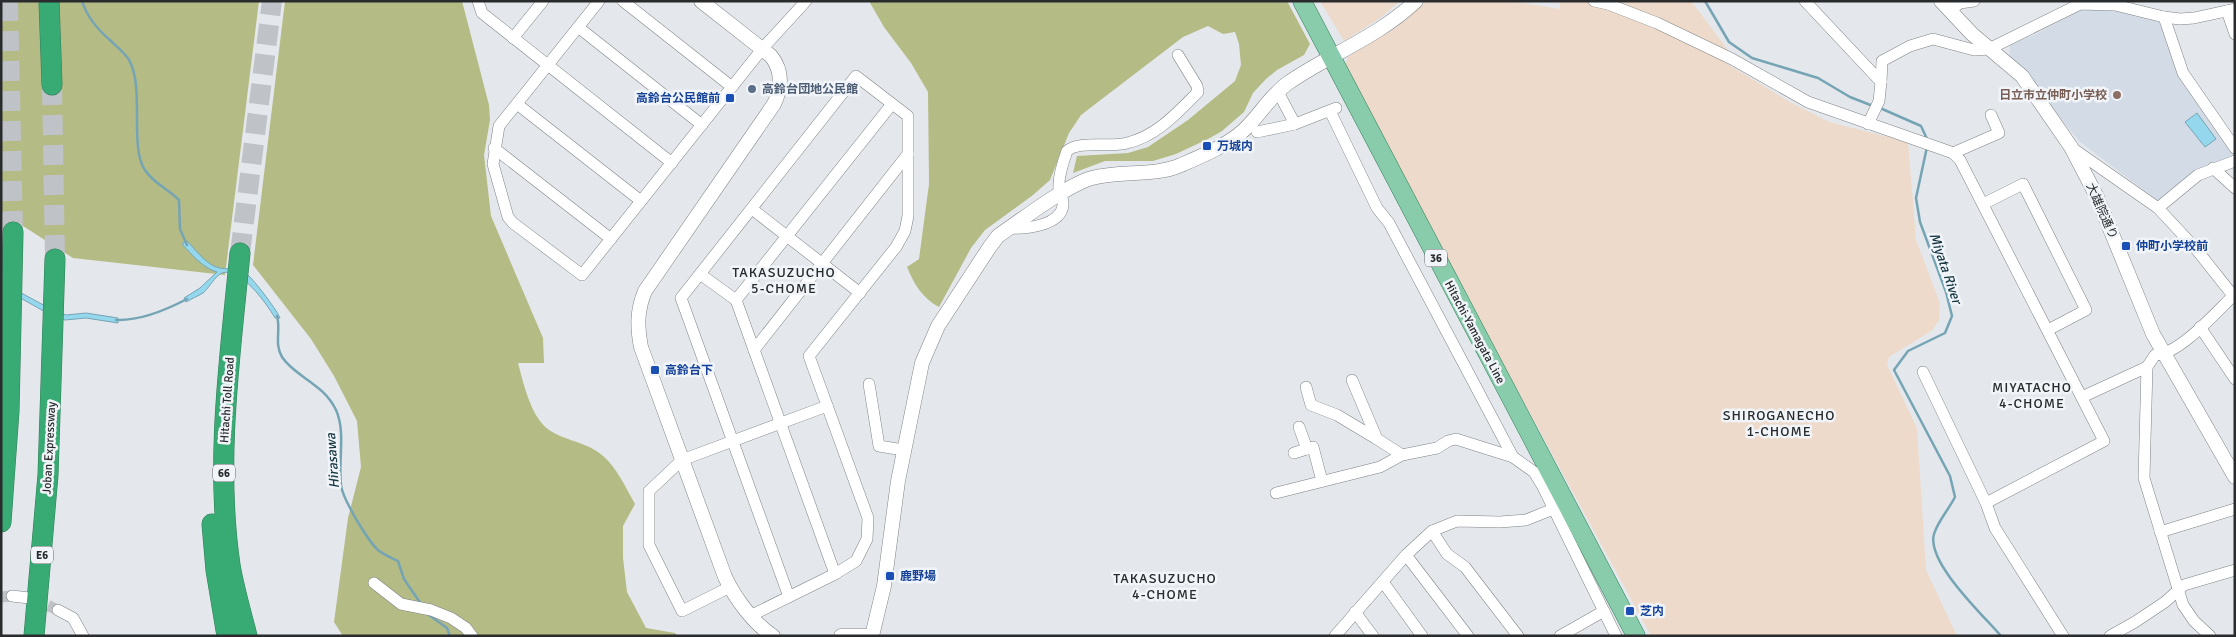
<svg xmlns="http://www.w3.org/2000/svg" width="2236" height="637" font-family="Signika,'Noto Sans JP',sans-serif">
	<rect width="100%" height="100%" fill="#e4e8ec"/>
	<g fill="#eddaca">
		<path d="M1320,1H1400L1380,18L1344,41Z"/>
		<path d="M1426,1H1509L1560,9V1H1691L1728,50L1724,62L1790,102L1829,122L1908,142L1916,240L1940,303L1939,320L1933,330L1889,357L1887,365L1917,428L1926,570L1957,636H1651L1475,312L1345,66L1348,56L1397,27Z"/>
	</g>
	<path fill="#d3dce6" d="M2102,7L2156,21L2161,24L2234,152L2233,158L2158,201L2080,142L2009,57L2010,42L2034,35L2082,9Z"/>
	<g fill="#b5bb84">
		<path d="M1,1H259L225,275L73,258L1,212Z"/>
		<path d="M285,1H462L489,105L490,120L484,155L491,216L543,338L544,363H518C523,381 528,405 540,421C554,441 585,439 603,456C617,468 626,488 635,504L623,526V558L627,592L646,628L675,633L678,636H343L334,622L348,518L361,467L357,421L334,376L311,339L253,265Z"/>
		<path d="M869,1H1287L1310,44L1304,55L1277,70L1266,79L1253,93L1244,112L1222,131L1210,138L1176,154L1153,161H1105L1073,173L1077,156L1128,153L1148,147L1188,120L1235,81L1241,65L1239,44L1235,32L1223,34L1208,26L1183,37L1081,115L1069,133L1050,180L1033,195L985,230L971,248L939,307C922,298 914,284 907,267L919,259L929,184L928,92L911,63L884,27Z"/>
	</g>
	<g fill="#95d8ee" stroke="#75a4b4">
		<path d="M2197,113L2216,139L2205,147L2185,122Z"/>
		<path d="M187,241C196,250 207,266 220,268C227,270 235,267 242,270C250,274 277,310 280,318H275C267,304 240,266 222,273C214,277 210,287 203,293C198,296 191,299 186,302L184,298L200,288L217,272C203,268 192,255 182,244Z"/>
		<path d="M1,282L49,308L66,315L86,313L118,318V323L86,318L65,320L47,313L1,287Z"/>
	</g>
	<g fill="none" stroke-linecap="round" stroke-linejoin="round">
		<g stroke="#75a4b4" stroke-width="2.5">
			<path d="M82,1C87,17 98,30 111,41C117,47 125,53 129,60C145,87 129,148 145,170C153,183 168,189 179,200L180,229L187,245"/>
			<path d="M1705,1L1729,42L1752,58L1818,78L1850,97L1873,106"/>
			<path d="M1880,108L1921,126L1927,139"/>
			<path d="M1927,147L1916,198L1920,222L1946,292L1952,316L1945,333L1908,351L1894,370L1950,476L1955,497C1949,509 1938,521 1934,534C1926,562 1983,615 2001,636"/>
			<path d="M277,316C281,329 274,344 282,357C295,377 323,383 336,410C346,432 338,461 341,485C342,498 368,541 378,550C384,555 392,558 398,561L404,579L421,604"/>
			<path d="M116,320C141,321 166,310 187,299"/>
			<path d="M429,615L447,628L450,636"/>
		</g>
		<g stroke="#bfc2c6" stroke-width="11" stroke-dasharray="11 5.5" stroke-linecap="butt">
			<path d="M1,597L12,596"/>
			<path d="M33,599L58,610"/>
		</g>
		<g stroke="#bfc2c6" stroke-width="20" stroke-dasharray="20 10" stroke-linecap="butt">
			<path d="M8,1L13,232"/>
			<path d="M52,85L55,259"/>
			<path d="M240,253L272,1"/>
		</g>
		<g stroke="#7f8386" stroke-width="12">
			<g id="minor">
				<path d="M478,1L482,13L672,163"/>
				<path d="M599,1L499,126L493,164L508,217L513,223L582,275L763,48L806,1"/>
				<path d="M623,1L732,87"/>
				<path d="M1594,1L1608,4L1657,23L1732,59L1808,102L1942,149L1953,153L1960,160L2104,441L1986,503"/>
				<path d="M1805,1L1881,82L1879,101L1868,124"/>
				<path d="M1951,10L1960,3L1974,1"/>
				<path d="M2227,11L2235,34"/>
				<path d="M2164,17L2183,73L2235,148"/>
				<path d="M578,27L702,125"/>
				<path d="M513,38L543,1"/>
				<path d="M1881,82L1882,61L1910,46L1933,39L1974,50L1989,49L2080,4L2115,5L2164,17L2180,19L2194,18L2235,9"/>
				<path d="M1278,92L1295,124"/>
				<path d="M517,104L641,201"/>
				<path d="M1330,111L1377,208L1389,223L1513,457L1534,472L1543,487L1616,636"/>
				<path d="M1257,132L1295,124L1336,108"/>
				<path d="M494,148L611,239"/>
				<path d="M2072,148L2158,208L2196,249L2235,298"/>
				<path d="M1953,153L1999,133L1991,115"/>
				<path d="M2213,168L2235,188"/>
				<path d="M1983,204L2023,184L2086,310L2048,330"/>
				<path d="M2158,208L2198,175L2235,161"/>
				<path d="M752,209L860,293"/>
				<path d="M1009,228C1025,229 1061,226 1063,205C1064,200 1060,195 1059,189C1058,178 1063,162 1067,151C1079,140 1110,148 1127,143C1157,136 1177,113 1198,92L1197,86L1178,55"/>
				<path d="M700,274L736,300L835,574"/>
				<path d="M736,300L892,104"/>
				<path d="M2200,327L2235,379"/>
				<path d="M754,350L908,154"/>
				<path d="M1923,372L1986,503L1995,528L2063,636"/>
				<path d="M1352,380L1377,439L1402,455"/>
				<path d="M869,384L879,446L903,450"/>
				<path d="M1306,387L1311,405L1337,415L1377,439"/>
				<path d="M2082,397L2147,367"/>
				<path d="M1299,427L1307,449"/>
				<path d="M1294,453L1313,447L1322,481"/>
				<path d="M1276,493L1380,467L1402,455L1437,448L1448,441L1456,439L1513,457"/>
				<path d="M1432,531L1447,554L1465,567L1518,636"/>
				<path d="M2160,532L2235,509"/>
				<path d="M1406,555L1468,636"/>
				<path d="M1383,582L1422,636"/>
				<path d="M374,583L401,604L431,610L451,618L466,628L472,636"/>
				<path d="M730,587L682,611L649,545V491L682,460L827,406"/>
				<path d="M12,596L29,598"/>
				<path d="M58,610L73,618L83,636"/>
				<path d="M1355,612L1373,636"/>
				<path d="M752,615L835,574L856,561L867,539L868,518L809,356L896,247L905,231L908,216V116L856,76L681,298L789,597"/>
				<path d="M1335,636L1406,555L1432,531L1457,521L1500,522L1526,520L1561,506"/>
				<path d="M1560,636L1604,611"/>
				<path d="M2110,636L2135,622L2165,602L2184,585L2235,570"/>
				<path d="M2210,636L2194,621L2183,605L2144,478L2147,367L2155,355C2180,354 2216,312 2235,294"/>
			</g>
		</g>
		<g stroke="#7f8386" stroke-width="15">
			<g id="tertiary">
				<path d="M701,1L771,56C783,71 782,87 774,104L645,291C637,310 637,327 641,347L725,577C735,598 753,623 773,636"/>
				<path d="M1941,1L1972,34L2022,76L2071,147L2097,197L2153,334L2235,477"/>
				<path d="M841,636H867"/>
				<path d="M872,636L884,586L898,481L922,363L938,326L989,248L998,236C1021,220 1067,185 1092,178C1121,170 1153,177 1181,165C1202,156 1228,145 1244,130C1260,115 1270,96 1288,83C1330,54 1378,37 1416,1"/>
			</g>
		</g>
		<g stroke="#337e5a" stroke-width="19">
			<path id="primary" d="M1302,1L1636,636"/>
		</g>
		<g stroke="#337e5a" stroke-width="21">
			<g id="motorway">
				<path d="M49,1L52,85"/>
				<path d="M240,253C230,356 215,462 230,565C234,589 241,612 247,636"/>
				<path d="M1,522L9,411L13,232"/>
				<path d="M212,524L216,570L227,636"/>
				<path d="M34,636L48,475L55,259"/>
			</g>
		</g>
		<use href="#minor" stroke="#fff" stroke-width="11"/>
		<use href="#tertiary" stroke="#fff" stroke-width="14"/>
		<use href="#primary" stroke="#88ccab" stroke-width="18"/>
		<use href="#motorway" stroke="#38aa73" stroke-width="20"/>
	</g>
	<circle fill="#5c6f8a" stroke="#f1f5f9" stroke-width="2" cx="752" cy="89" r="5"/>
	<circle fill="#8d6e63" stroke="#f1f5f9" stroke-width="2" cx="2117" cy="95" r="5"/>
	<g fill="#1a4fb4" stroke="#f1f5f9" stroke-width="2">
		<rect x="725" y="93" width="10" height="10" rx="2.5"/>
		<rect x="1202" y="141" width="10" height="10" rx="2.5"/>
		<rect x="2121" y="241" width="10" height="10" rx="2.5"/>
		<rect x="650" y="365" width="10" height="10" rx="2.5"/>
		<rect x="885" y="571" width="10" height="10" rx="2.5"/>
		<rect x="1625" y="606" width="10" height="10" rx="2.5"/>
	</g>
	<g text-anchor="middle" stroke-width="5" stroke-linejoin="round" paint-order="stroke">
		<g fill="#f1f5f9" stroke="#65686a" stroke-width="1">
			<rect x="1425" y="249.5" width="22" height="17" rx="4"/>
			<rect x="213" y="464.5" width="22" height="17" rx="4"/>
			<rect x="31" y="546.5" width="22" height="17" rx="4"/>
		</g>
		<g font-size="11" font-weight="bold" fill="#292b2c">
			<text x="1436" y="262">36</text>
			<text x="224" y="477">66</text>
			<text x="42" y="559">E6</text>
		</g>
		<g font-size="12" font-weight="bold" fill="#4e5e75" stroke="#f1f5f9" text-anchor="start">
			<text x="762" y="93">高鈴台団地公民館</text>
		</g>
		<g font-size="12" font-weight="bold" fill="#785e54" stroke="#f1f5f9" text-anchor="end">
			<text x="2107" y="99">日立市立仲町小学校</text>
		</g>
		<g font-size="12" font-weight="bold" fill="#164399" stroke="#f1f5f9" text-anchor="start">
			<text x="720" y="102" text-anchor="end">高鈴台公民館前</text>
			<text x="1217" y="150">万城内</text>
			<text x="2136" y="250">仲町小学校前</text>
			<text x="665" y="374">高鈴台下</text>
			<text x="900" y="580">鹿野場</text>
			<text x="1640" y="615">芝内</text>
		</g>
		<g font-size="12" fill="#292b2c" stroke="#f1f5f9">
			<text transform="translate(2102 211) rotate(66)" y="4">大雄院通り</text>
			<text transform="translate(1475 332) rotate(62)" y="4">Hitachi-Yamagata Line</text>
			<text transform="translate(227 400) rotate(-86)" y="4">Hitachi Toll Road</text>
			<text transform="translate(49 448) rotate(-87)" y="4">Joban Expressway</text>
		</g>
		<g font-size="14" font-style="italic" fill="#183943" stroke="#f1f5f9">
			<text transform="translate(1946 268) rotate(71)" y="5">Miyata River</text>
			<text transform="translate(332 461) rotate(-94)" y="5">Hirasawa</text>
		</g>
		<g font-size="14" letter-spacing="1" fill="#292b2c" stroke="#f1f5f9">
			<text x="784" y="277">TAKASUZUCHO<tspan x="784" dy="16">5-CHOME</tspan></text>
			<text x="2032" y="392">MIYATACHO<tspan x="2032" dy="16">4-CHOME</tspan></text>
			<text x="1779" y="420">SHIROGANECHO<tspan x="1779" dy="16">1-CHOME</tspan></text>
			<text x="1165" y="583">TAKASUZUCHO<tspan x="1165" dy="16">4-CHOME</tspan></text>
		</g>
	</g>
	<rect width="2236" height="637" fill="none" stroke="#292b2c" stroke-width="5"/>
</svg>
